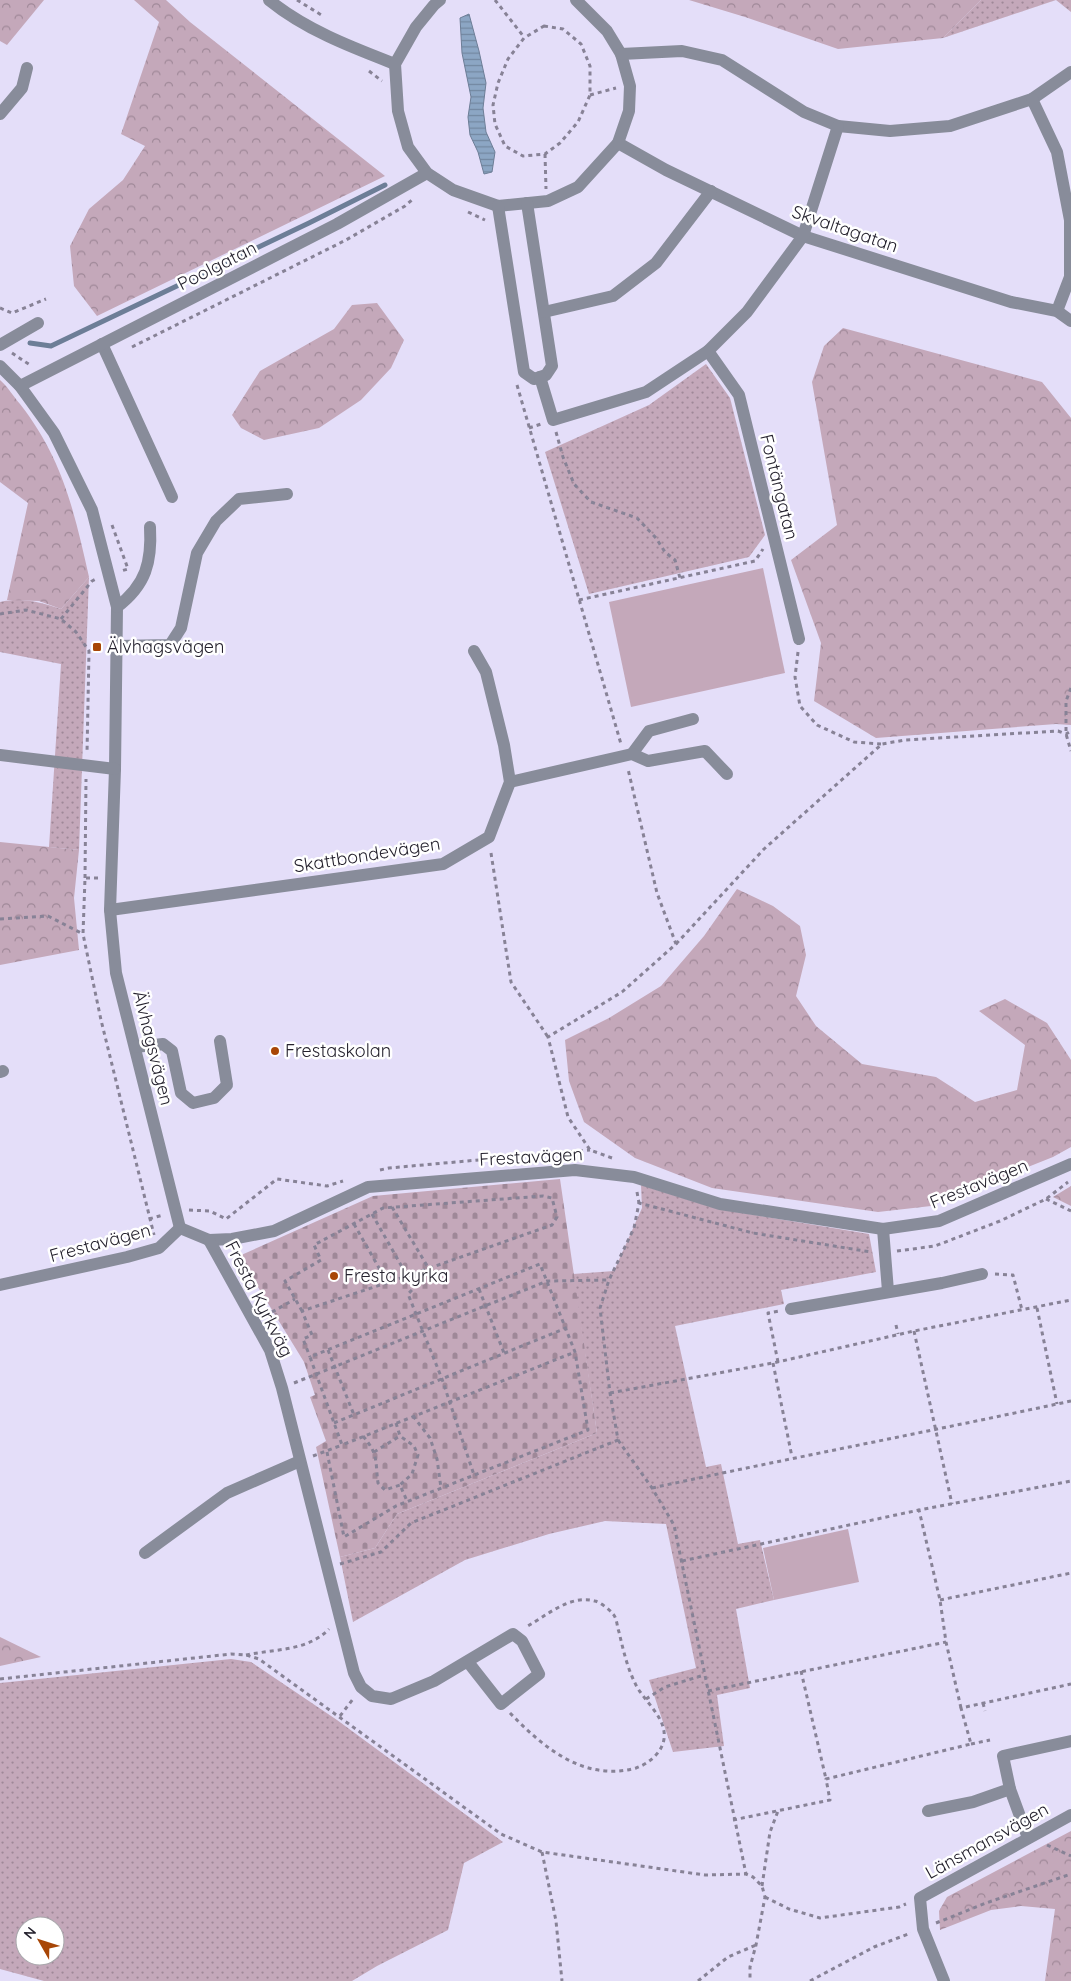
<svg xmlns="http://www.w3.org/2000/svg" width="1071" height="1981" font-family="Quicksand,sans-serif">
	<defs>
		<pattern id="green-dots" width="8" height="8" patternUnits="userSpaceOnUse" patternTransform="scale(1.25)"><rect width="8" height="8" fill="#c4a8ba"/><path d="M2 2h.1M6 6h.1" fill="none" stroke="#9f8898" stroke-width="1.8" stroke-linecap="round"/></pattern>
		<pattern id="forest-crowns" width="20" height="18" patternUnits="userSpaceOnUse" patternTransform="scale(1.25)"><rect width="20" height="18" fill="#c4a8ba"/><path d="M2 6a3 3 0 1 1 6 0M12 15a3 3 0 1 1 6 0" fill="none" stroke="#9f8898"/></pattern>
		<pattern id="cemetery-stones" width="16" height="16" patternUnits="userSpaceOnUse" patternTransform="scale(1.25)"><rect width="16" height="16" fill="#c4a8ba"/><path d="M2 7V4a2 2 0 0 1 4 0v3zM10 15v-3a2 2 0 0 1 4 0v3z" fill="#9f8898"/></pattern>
		<pattern id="water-rules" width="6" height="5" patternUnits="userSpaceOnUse" patternTransform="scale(1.25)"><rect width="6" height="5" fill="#8ca6c4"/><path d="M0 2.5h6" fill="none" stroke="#7287a0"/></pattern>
	</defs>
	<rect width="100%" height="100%" fill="#e4def9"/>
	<g fill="url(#green-dots)" fill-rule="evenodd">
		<path d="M981,0H1071V12L1056,0L943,38Z"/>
		<path d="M706,364L730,398L765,535L749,557L589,594L545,452L649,405Z"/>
		<path d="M89,577L79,850L49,847L61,664L0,652V602C21,597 41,602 61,609Z"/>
		<path d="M641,1185L718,1209L869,1234L876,1272L781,1290L784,1304L675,1326L706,1467L721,1464L738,1544L760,1540L774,1600L736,1609L750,1688L717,1695L724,1746L673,1752L649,1680L696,1668L666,1524L605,1521L549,1534L465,1560L353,1622L340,1557L375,1548L397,1514L597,1433L573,1274L614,1271L642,1208Z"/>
		<path d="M231,1659L251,1662L337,1720L503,1842L464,1863L448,1930L377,1966L352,1981H44L0,1969V1683ZM25,1926H55V1956H25Z"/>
	</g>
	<g fill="url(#forest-crowns)">
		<path d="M0,0H44L7,45L0,41Z"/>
		<path d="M134,0H166L190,22L385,176L97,316L74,286L70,246L89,209L123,180L145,146L121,134L159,22Z"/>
		<path d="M689,0H981L943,38L838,49L745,17Z"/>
		<path d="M377,303L404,340L391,368L361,400L319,428L264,440L241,428L232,415L260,371L334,329L352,305Z"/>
		<path d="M843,328L1042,382L1071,418V725L1056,724L876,738L814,701L821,643L791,560L837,525L812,382L824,346Z"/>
		<path d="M0,380C8,387 13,396 20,404C63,459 74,511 89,577L61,609L39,601L7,600L28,503L0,482Z"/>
		<path d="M0,842L79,850L74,898L79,950L0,965Z"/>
		<path d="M737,889L773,906L800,926L806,955L796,996L816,1026L862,1064L936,1077L975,1102L1017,1090L1025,1045L979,1011L1005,999L1047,1023L1071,1060V1147L1053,1157L931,1206L878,1212L712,1188L635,1158L584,1122L569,1081L565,1040L609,1018L661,986L704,936Z"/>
		<path d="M1071,1186V1206L1053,1197Z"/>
		<path d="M0,1637L41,1657L0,1666Z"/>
		<path d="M1071,1831V1981H1045L1055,1909L1021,1906L991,1910L940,1930L939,1911L947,1897Z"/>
	</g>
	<path fill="url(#cemetery-stones)" d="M560,1179L597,1433L397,1514L375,1548L340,1557L316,1447L326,1441L310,1397L315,1395L304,1362L239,1256L373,1196Z"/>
	<g fill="#c4a8ba">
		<path d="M763,568L785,673L631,707L609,602Z"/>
		<path d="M848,1529L859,1582L774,1600L763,1548Z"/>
	</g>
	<path fill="url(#water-rules)" stroke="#6d7e97" d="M469,14L479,51L486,83L483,108L486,132L495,152L492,172L484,174L478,152L470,135L468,117L471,97L462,53L460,18Z"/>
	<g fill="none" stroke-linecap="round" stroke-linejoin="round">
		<path stroke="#6d7e97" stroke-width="5" d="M30,343L51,346L309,223L385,185"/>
		<g stroke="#878296" stroke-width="3" stroke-dasharray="4 4" stroke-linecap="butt">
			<path d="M297,0L323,16"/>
			<path d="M495,0L524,37"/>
			<path d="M544,26L563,29L581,44L590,66V95L578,122L560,143L545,154L523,156L505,146L495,124L493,105L498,83L508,59L524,38Z"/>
			<path d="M369,71L382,81"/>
			<path d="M590,95L616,88"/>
			<path d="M545,154L546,189"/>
			<path d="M468,212L485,220"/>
			<path d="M0,308L12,313L46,299"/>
			<path d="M132,347L346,240L405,206L413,199"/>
			<path d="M12,353L30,365"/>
			<path d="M517,385L621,744"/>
			<path d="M529,428L541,424"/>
			<path d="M556,432L563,457L574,484L591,502L637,518L656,538L665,552L675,560L680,578"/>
			<path d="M112,525L128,569L121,571"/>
			<path d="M579,600L755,561L763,549"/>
			<path d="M0,614L26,610L61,619L76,632L89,651L87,753"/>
			<path d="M61,619L92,581L96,579"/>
			<path d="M798,652L795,677L800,706L817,725L854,742L881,744"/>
			<path d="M1071,688L1066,701V734L1071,751"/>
			<path d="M491,853L511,982L548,1037"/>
			<path d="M85,878L86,779"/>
			<path d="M98,878H85L83,934L101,1020L154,1235"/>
			<path d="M0,919L48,916L83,934"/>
			<path d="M676,944L764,849L882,744L905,740L1058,731L1066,734L1071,731"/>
			<path d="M612,1158L590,1150L568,1117L548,1037L622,992L676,944L657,893L628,769"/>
			<path d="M380,1170L389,1168L590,1150"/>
			<path d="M637,1192L639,1203"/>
			<path d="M1046,1199L1071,1211"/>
			<path d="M392,1207L429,1269"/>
			<path d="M189,1210L210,1211L226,1219L277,1179L327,1186L343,1181"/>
			<path d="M372,1214L414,1288L408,1294L442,1379L474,1475"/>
			<path d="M149,1219L163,1215"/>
			<path d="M354,1224L387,1282"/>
			<path d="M897,1251L935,1246L1000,1221L1046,1199L1068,1182"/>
			<path d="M995,1274L1013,1275L1022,1310"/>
			<path d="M479,1289L504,1353"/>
			<path d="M1037,1308L1057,1404"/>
			<path d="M302,1311L285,1281L321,1260L314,1245L383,1208L543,1196L552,1198L557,1217L552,1225L407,1276L302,1311L312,1335L303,1339L310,1357"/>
			<path d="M265,1316L295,1299"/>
			<path d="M896,1325L898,1334"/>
			<path d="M914,1331L952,1504"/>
			<path d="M328,1350L354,1415"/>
			<path d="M778,1362L768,1313L779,1311"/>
			<path d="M773,1363L792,1457"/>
			<path d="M294,1383L547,1281L609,1280"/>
			<path d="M610,1393L773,1363L914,1331L1071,1300"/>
			<path d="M413,1416L430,1438L437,1459L441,1488"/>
			<path d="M334,1423L566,1328"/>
			<path d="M396,1423L400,1436L414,1446L418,1455L412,1474L400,1485L407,1501"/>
			<path d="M363,1436C379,1455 375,1461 378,1483L385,1490L400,1485"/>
			<path d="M618,1440L652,1488L674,1525L746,1874"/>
			<path d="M327,1452L344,1537L396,1506L588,1430L575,1352L540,1264L310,1357L342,1445L575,1352"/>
			<path d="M374,1452L400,1436"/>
			<path d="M313,1456L342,1445"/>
			<path d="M652,1488C791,1458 932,1431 1071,1401"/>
			<path d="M682,1561L919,1510"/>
			<path d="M340,1564L381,1552L411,1523L618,1440L610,1393L600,1308L609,1280L634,1228L639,1203L753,1233L871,1252"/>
			<path d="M940,1600L1071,1573"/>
			<path d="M246,1655C275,1649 308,1651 329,1629"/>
			<path d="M801,1671L826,1779"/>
			<path d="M0,1679L231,1654L246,1655L259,1659L501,1834L542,1852L705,1875L746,1874L753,1877L762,1886L765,1897L756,1945L750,1967V1981"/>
			<path d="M708,1691L946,1642"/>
			<path d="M646,1699L665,1687L704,1675"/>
			<path d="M983,1703L985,1711"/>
			<path d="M961,1708L946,1642L940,1600L919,1510L1071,1481"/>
			<path d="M510,1713C544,1748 584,1782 636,1768C648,1764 662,1753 664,1739C667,1717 643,1701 635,1683C627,1667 623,1649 619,1632C617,1627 617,1618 613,1614C610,1610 600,1602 595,1601C570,1594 546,1616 526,1627"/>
			<path d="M340,1716L353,1699"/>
			<path d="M971,1744L990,1740"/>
			<path d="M733,1820L830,1800L826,1779L971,1744L961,1708L1071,1684"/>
			<path d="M1047,1845L1071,1856"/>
			<path d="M542,1852L556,1921L562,1981"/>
			<path d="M762,1886L770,1832L778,1811"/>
			<path d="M765,1897L789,1909L820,1918L899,1907L906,1904"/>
			<path d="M936,1923L986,1903L1071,1874"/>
			<path d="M698,1981L728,1957L756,1945"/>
			<path d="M810,1981L874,1947L911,1933"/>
		</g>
		<g stroke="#888c9a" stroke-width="12">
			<path d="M269,0C306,30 351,47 395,64"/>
			<path d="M440,0L434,5L416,27L395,64L398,111L408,147L427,173L453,190L498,206L548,201L578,187L618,143L629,111L630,86L621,54L607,31L576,0"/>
			<path d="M621,54L682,51L722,60L804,112L838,126L890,131L950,126L1032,99L1071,72"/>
			<path d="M1032,99L1057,152L1070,220V277L1057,311"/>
			<path d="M0,114L22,88L27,68"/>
			<path d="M618,143L666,170L803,236L1011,302L1057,311L1071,321"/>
			<path d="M498,206L524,372L534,379L546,375L552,366L527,203"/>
			<path d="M544,312L613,296L656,263L711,191"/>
			<path d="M102,344L172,497"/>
			<path d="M0,345L38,323"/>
			<path d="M708,351L739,395L799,639"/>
			<path d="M0,366L20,386L54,433L92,510L117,607L115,769L110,910L116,973L180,1228"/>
			<path d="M540,377L553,420L646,392L708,351L747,312L803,236L838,126"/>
			<path d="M20,386L337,224L427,173"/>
			<path d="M117,607C146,585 152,562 150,527"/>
			<path d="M117,646L170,645L181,628L197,553L216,521L239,499L287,494"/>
			<path d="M632,754L649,731L693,719"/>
			<path d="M0,755L115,769"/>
			<path d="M510,782L632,754L648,761L705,751L727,774"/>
			<path d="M110,910L443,864L489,837L510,782L504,745L486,672L474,651"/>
			<path d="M135,1047L163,1044L172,1051L181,1093L193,1103L214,1098L227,1085L220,1041"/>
			<path d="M0,1072L3,1071"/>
			<path d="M180,1228L209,1240L232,1239L274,1231L368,1187L575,1170L634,1177L720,1204L883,1229L939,1221L1071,1164"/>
			<path d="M883,1229L888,1291"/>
			<path d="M209,1240L270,1350L282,1388L354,1673L361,1687L372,1696L391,1699L434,1681L513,1634L522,1641L539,1674L501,1704L468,1662"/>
			<path d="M0,1285L127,1257L159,1248L180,1228"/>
			<path d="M791,1309L942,1283L982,1274"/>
			<path d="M145,1553L227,1493L300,1461"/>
			<path d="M1010,1789L1028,1838"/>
			<path d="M928,1811L973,1802L1010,1789L1003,1756L1071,1741"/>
			<path d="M944,1981L923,1929L920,1898L1071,1815"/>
		</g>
	</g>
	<g fill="#a84606" stroke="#fff" stroke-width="2">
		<rect x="92" y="642" width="10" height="10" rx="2.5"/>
		<circle cx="275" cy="1051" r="5"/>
		<circle cx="334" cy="1276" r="5"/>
	</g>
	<g text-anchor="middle" stroke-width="5" stroke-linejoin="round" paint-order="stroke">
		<g font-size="18" fill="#25222e" stroke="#fff">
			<text transform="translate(845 229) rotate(19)" y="6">Skvaltagatan</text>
			<text transform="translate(217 266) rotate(-27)" y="6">Poolgatan</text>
			<text transform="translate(779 487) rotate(76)" y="6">Fontängatan</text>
			<text transform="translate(367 855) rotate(-9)" y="6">Skattbondevägen</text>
			<text transform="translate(153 1048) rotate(76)" y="6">Älvhagsvägen</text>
			<text transform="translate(531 1157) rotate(-3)" y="6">Frestavägen</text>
			<text transform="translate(979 1184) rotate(-22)" y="6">Frestavägen</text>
			<text transform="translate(100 1243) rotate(-15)" y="6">Frestavägen</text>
			<text transform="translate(259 1299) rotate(63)" y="6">Fresta Kyrkväg</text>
			<text transform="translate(987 1841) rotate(-29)" y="6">Länsmansvägen</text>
		</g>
		<g font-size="18" fill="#25222e" stroke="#fff" text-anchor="start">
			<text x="107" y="653">Älvhagsvägen</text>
			<text x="285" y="1057">Frestaskolan</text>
			<text x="344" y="1282">Fresta kyrka</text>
		</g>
	</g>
	<g transform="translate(40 1941) rotate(309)"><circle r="24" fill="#ffffff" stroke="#a8a7ab"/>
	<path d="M0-4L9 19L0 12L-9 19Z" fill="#a84606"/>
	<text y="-8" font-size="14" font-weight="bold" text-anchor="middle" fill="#25222e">N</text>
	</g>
</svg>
